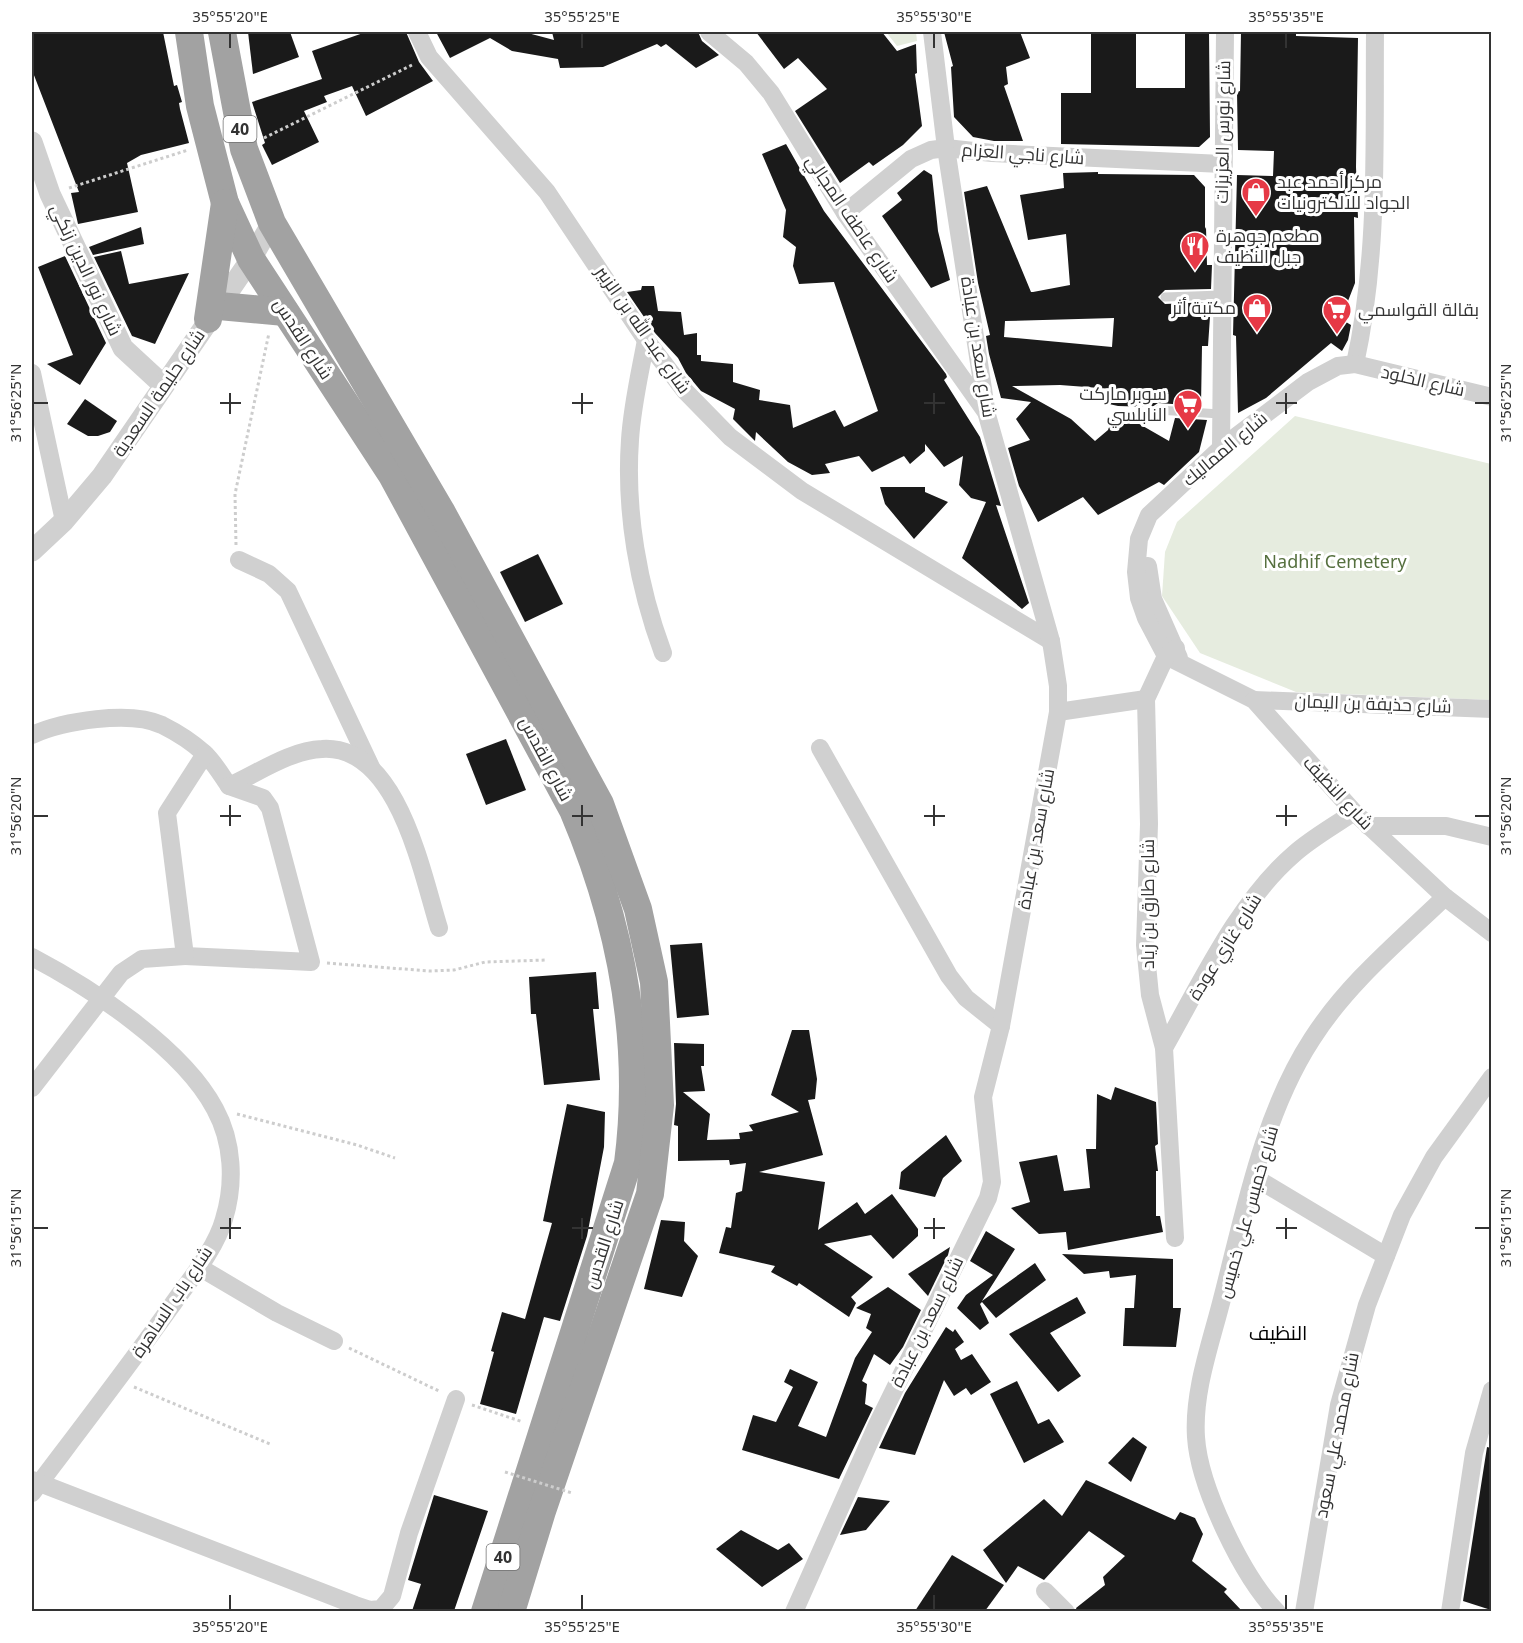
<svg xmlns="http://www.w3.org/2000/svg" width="1523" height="1643" font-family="'Noto Sans',Cairo,sans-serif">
	<rect width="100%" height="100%" fill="#fff"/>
	<g fill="#e6ecdf">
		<path d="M886,32H916L917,41L897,46Z"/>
		<path d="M1295,416L1491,464V700L1296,692L1200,653L1162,596L1165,552L1177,522Z"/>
	</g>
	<g fill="#1a1a1a" fill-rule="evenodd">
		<path d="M32,32H163L174,86L177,85L182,102L179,103L180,109L189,143L141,155L127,163L138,212L78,224L71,193L79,192L32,70Z"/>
		<path d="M248,32H290L299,57L253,74Z"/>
		<path d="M366,32H406L419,62L433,81L366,116L352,86L324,96L327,102L304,111L319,142L272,165L262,145L265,143L252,102L322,79L312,51Z"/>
		<path d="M436,32H524L554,40L552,32H698L702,41L719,55L696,68L666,44L661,47L657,44L603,67L560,68L558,59L512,51L490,38L450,58Z"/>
		<path d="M756,32H882L897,51L916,44L917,73L915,74L922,126L903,145L873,166L869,162L840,183L795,111L827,89L798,58L784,69Z"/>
		<path d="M944,32H1020L1030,58L1006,67L1008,84L1004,86L1023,141H994L973,137L954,117L951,67L953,66Z"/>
		<path d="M1091,32H1136V88H1185V32H1209L1210,137L1199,147L1061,144V93H1091Z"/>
		<path d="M1241,32H1296V36L1358,38L1356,167L1358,218L1354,217L1355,283L1341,319L1351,325L1348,340L1342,351L1331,343L1266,398L1238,413L1236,336L1233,335L1237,175L1273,176L1274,151L1238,150L1237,92L1240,91Z"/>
		<path d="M786,144L824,211L946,374L947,377L944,380L980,437L1001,506L996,505L1029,603L1022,609L962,558L986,502L971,498L959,485L963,456L944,467L925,444V451L910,464L904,456L872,472L859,456L825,464L830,473L812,475L788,462L756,432L755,441L733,419L735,409L701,391L686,373L678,358L655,333L627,292L641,290L642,286H654L658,311L681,312L684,335L697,333V355H701V361L733,364V382L760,390L759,400L790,405L793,428L835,410L844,427L878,411L834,282L799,284L793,266L796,247L783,237L786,210L762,154Z"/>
		<path d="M924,170L932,175L938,231L950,280L931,288L882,216L902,200L897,193Z"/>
		<path d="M1098,172V174L1194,175L1205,187V229L1206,227L1207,265H1212L1211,289L1165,290L1158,297L1165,304L1211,302L1208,346H1202L1201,406L1158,403L1152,407L1118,406L1109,404L1113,389L1060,385L1012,386L1071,419L1095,441L1108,430L1115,410L1169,441L1175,418L1207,420L1199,452L1164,485L1159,482L1098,515L1083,497L1038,522L1019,486L1008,448L1030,440L1016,419L1031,402L1001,398L989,354L986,336L990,335L978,283L964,192L987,186L1031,292H1033L1070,285L1066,234L1028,240L1020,195L1064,188L1063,173ZM1114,318L1112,347L1004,337L1005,321Z"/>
		<path d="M141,227L144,244L93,255L89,247Z"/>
		<path d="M121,251L129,284L189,273L155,344L132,336L94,257Z"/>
		<path d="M65,256L106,343L80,385L47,364L73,355L38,267Z"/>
		<path d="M85,399L117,421L110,432L98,436H88L67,424Z"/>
		<path d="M880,487H925V492L948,502L914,539L885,504Z"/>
		<path d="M538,554L563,604L525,622L500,572Z"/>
		<path d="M506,739L526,790L486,805L466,754Z"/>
		<path d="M702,943L709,1015L677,1018L670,945Z"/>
		<path d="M596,972L599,1009H593L600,1080L544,1085L536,1014H531L529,977Z"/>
		<path d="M792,1030H809L817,1079L815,1099L808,1100L823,1155L759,1172L825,1182L818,1230L857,1202L865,1214L892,1194L918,1229V1236L893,1259L871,1235L824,1244L873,1277L851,1297L856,1303L849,1317L799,1283L797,1286L771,1272L775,1266L719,1253L726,1227L731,1228L736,1193L742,1191L746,1163L730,1165L729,1160L678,1161V1126L674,1125L676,1104L674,1043L704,1044V1066H701L705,1091L683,1092L710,1114L707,1140L740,1139L739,1133L753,1131L749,1125L799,1112L771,1095Z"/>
		<path d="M1115,1087L1156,1102L1158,1144L1155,1146L1158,1171H1156V1216H1160L1163,1232L1068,1250L1066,1232L1039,1234L1011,1208L1030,1202L1019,1162L1057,1155L1064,1191L1090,1188L1086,1149H1096L1097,1094L1111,1100Z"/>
		<path d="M567,1104L605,1112L604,1147L587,1236L560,1321L544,1317L516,1414L480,1404L494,1352L491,1351L502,1312L525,1319L552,1223L543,1221Z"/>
		<path d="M946,1135L962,1161L943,1178L935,1197L899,1189L901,1172Z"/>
		<path d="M661,1220L685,1222L684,1241L698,1256L682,1297L644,1289Z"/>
		<path d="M986,1231L1015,1249L982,1301L1035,1263L1046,1280L996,1318L982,1302L980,1304L989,1323L980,1330L957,1308L966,1295L993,1275L970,1261Z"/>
		<path d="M950,1247L948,1255L928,1296L908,1274Z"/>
		<path d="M1062,1254L1173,1259V1308H1181L1176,1347L1123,1346L1125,1308H1134L1136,1275L1110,1278L1109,1271L1084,1274Z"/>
		<path d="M888,1287L921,1310L903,1347L890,1365L874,1354L862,1381L867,1384L865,1404L873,1408L839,1479L742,1450L753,1415L776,1422L793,1387L784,1382L790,1369L818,1382L798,1426L826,1437L855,1358L872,1332L866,1328L871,1314L856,1308Z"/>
		<path d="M1077,1297L1086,1313L1050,1333L1081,1376L1058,1392L1009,1334Z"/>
		<path d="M946,1327L953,1332L955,1329L964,1342L955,1349L961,1360L972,1354L991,1382L971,1395L966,1388L954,1396L944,1380L915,1455L879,1448L905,1393Z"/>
		<path d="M1017,1381L1038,1424L1049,1419L1064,1442L1024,1463L990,1394Z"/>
		<path d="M1133,1437L1147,1447L1131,1482L1108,1463Z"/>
		<path d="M1487,1447L1491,1448V1610L1463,1601Z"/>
		<path d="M1086,1480L1175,1520L1180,1512L1195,1518L1203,1534L1192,1561L1227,1589L1224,1592L1242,1611H1077L1076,1608L1105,1585L1103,1577L1125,1556L1089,1531L1044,1580L1018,1566L1006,1583L983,1550L1044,1499L1062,1516Z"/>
		<path d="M434,1495L488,1511L454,1611H412L421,1584L408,1580Z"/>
		<path d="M858,1497L890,1501L866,1530L840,1535Z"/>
		<path d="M741,1530L778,1550L789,1543L803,1559L762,1587L716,1549Z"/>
		<path d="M952,1555L1004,1585L985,1611H915Z"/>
	</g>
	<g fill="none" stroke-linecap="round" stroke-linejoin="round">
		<g stroke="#cdcdcd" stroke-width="3" stroke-dasharray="3 3" stroke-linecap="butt">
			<path d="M264,138L414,64"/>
			<path d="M69,188L188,150"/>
			<path d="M236,545L235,494L269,333"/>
			<path d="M327,963L429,971L454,970L485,962L547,960"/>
			<path d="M237,1114L357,1145L395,1158"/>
			<path d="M349,1348L441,1392"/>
			<path d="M134,1387L270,1444"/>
			<path d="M472,1405L523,1422"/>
		</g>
		<g stroke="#d0d0d0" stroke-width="9">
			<path d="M1165,297L1221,295"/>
			<path d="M1158,410L1220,414"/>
		</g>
		<g stroke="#d0d0d0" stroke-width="18">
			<path d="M417,32L429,57L547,192L646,340L685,391L730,437L802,491L1051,641"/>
			<path d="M709,32L746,63L771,93L845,213L986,412"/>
			<path d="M845,213L911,159L931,150L946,148L992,153L1222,164"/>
			<path d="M646,340C640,373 632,406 630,440C625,511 638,586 663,653"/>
			<path d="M1355,364C1379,255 1374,143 1375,32"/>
			<path d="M32,373L64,521"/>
			<path d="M1221,448L1225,32"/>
			<path d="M239,560L269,574L288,591L371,767"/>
			<path d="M1148,566L1153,599L1179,658"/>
			<path d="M1166,656L1146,618L1139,598L1136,572L1139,539L1149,515L1221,448L1308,382L1338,366L1355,364L1492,397"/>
			<path d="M1166,656L1254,700L1354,812L1445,897L1492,933"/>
			<path d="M1254,700L1492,709"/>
			<path d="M1058,712L1146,699"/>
			<path d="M32,735C63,721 130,710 162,725C176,732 193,743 204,753C214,762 222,776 229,786C258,773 291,750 322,749C398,744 422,874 439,928"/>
			<path d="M820,748L949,976L966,998L1001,1026"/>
			<path d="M1368,826H1446L1492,837"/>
			<path d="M185,956L311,962L270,808L263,798L229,786"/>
			<path d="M32,957C91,988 183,1048 215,1109C233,1142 235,1183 224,1219C216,1249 188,1282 170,1308C125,1371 78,1432 32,1493"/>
			<path d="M1164,1048C1200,985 1238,902 1294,854C1312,838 1334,826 1354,812"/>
			<path d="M32,1088L121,973L142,959L185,956L167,813L205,754"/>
			<path d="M1254,1177L1386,1256"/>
			<path d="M1175,1238L1164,1048L1150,995L1145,945L1149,824L1146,699L1166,656L1176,648"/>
			<path d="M199,1267L277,1313L334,1341"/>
			<path d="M32,1480L355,1605L370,1610L381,1609L392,1596L409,1533L456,1399"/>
			<path d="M1045,1591L1066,1612"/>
			<path d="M794,1612L877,1425L988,1198L992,1182L983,1097L1001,1026L1058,712V686L1051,641L987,415L946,148L932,32"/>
			<path d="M1277,1612C1242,1576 1199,1486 1196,1437C1193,1391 1211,1343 1222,1299C1244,1214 1263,1114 1312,1039C1347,984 1398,942 1445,897"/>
			<path d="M1304,1612L1339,1405L1367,1305L1402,1215L1434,1157L1492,1077"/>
			<path d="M1450,1612L1474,1453L1492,1390"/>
		</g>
		<g stroke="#d0d0d0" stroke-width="21">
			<path d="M32,142L50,194L123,348L162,384"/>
			<path d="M32,551L64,521L102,476L251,259L272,223"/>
		</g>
		<g stroke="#a2a2a2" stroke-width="28">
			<path d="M189,32L200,106L225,203L251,259L392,475L573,810C621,923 644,1040 628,1163L485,1612"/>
			<path d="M222,32L244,149L272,223L441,511L600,804L638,909L654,982L660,1105L650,1194L542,1511L511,1612"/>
			<path d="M219,306L285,312"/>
			<path d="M208,319L225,203"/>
		</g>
		<path stroke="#cdcdcd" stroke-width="3" stroke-dasharray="3 3" stroke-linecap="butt" d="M505,1472L572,1493"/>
	</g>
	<path fill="none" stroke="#333" stroke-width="2" d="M230,33V48M582,33V48M934,33V48M1286,33V48M230,393V414M582,393V414M934,393V414M1286,393V414M33,403H48M220,403H241M572,403H593M924,403H945M1276,403H1297M1475,403H1490M230,805V826M582,805V826M934,805V826M1286,805V826M33,816H48M220,816H241M572,816H593M924,816H945M1276,816H1297M1475,816H1490M230,1218V1239M582,1218V1239M934,1218V1239M1286,1218V1239M33,1228H48M220,1228H241M572,1228H593M924,1228H945M1276,1228H1297M1475,1228H1490M230,1595V1610M582,1595V1610M934,1595V1610M1286,1595V1610"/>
	<defs>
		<g id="shop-pin" transform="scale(1.5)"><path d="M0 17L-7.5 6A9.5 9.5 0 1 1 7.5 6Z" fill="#e63946" stroke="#fff"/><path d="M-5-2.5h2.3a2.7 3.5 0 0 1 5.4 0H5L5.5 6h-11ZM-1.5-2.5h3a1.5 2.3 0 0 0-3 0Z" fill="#fff"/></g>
		<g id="restaurant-pin" transform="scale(1.5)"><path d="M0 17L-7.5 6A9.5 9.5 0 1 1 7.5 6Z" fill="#e63946" stroke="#fff"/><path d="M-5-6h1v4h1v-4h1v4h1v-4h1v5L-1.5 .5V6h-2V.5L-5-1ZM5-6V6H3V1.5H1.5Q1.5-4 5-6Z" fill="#fff"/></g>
		<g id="supermarket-pin" transform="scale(1.5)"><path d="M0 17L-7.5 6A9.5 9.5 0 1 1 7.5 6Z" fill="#e63946" stroke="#fff"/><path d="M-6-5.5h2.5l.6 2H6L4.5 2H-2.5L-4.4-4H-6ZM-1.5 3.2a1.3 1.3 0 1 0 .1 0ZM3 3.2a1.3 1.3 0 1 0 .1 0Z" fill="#fff"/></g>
	</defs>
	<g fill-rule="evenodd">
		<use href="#shop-pin" x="1256" y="192"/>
		<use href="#restaurant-pin" x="1195" y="246"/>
		<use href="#shop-pin" x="1257" y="308"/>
		<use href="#supermarket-pin" x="1337" y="310"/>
		<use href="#supermarket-pin" x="1188" y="404"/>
	</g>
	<g text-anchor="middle" stroke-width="6" stroke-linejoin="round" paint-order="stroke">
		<g fill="#fff" stroke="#707070" stroke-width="1.5">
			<rect x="223.5" y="116" width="33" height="26" rx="4.5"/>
			<rect x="486.5" y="1544" width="33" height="26" rx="4.5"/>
		</g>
		<g font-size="16" font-weight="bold" fill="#333">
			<text x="240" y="135">40</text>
			<text x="503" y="1563">40</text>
		</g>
		<g font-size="18" fill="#333" stroke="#fff">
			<text transform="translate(1223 132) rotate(-89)" y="6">شارع نورس العزيزات</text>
			<text transform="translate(1023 154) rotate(4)" y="6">شارع ناجي العزام</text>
			<text transform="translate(852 219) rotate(56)" y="6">شارع عاطف المجالي</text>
			<text transform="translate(86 270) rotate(65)" y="6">شارع نور الدين زنكي</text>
			<text transform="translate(643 330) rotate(55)" y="6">شارع عبد الله بن الزبير</text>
			<text transform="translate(303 339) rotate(57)" y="6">شارع القدس</text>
			<text transform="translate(978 347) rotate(81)" y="6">شارع سعد بن عبادة</text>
			<text transform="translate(1423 381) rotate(13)" y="6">شارع الخلود</text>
			<text transform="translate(159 393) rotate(-56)" y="6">شارع حليمة السعدية</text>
			<text transform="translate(1225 449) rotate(-40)" y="6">شارع المماليك</text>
			<text transform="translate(1373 704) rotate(2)" y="6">شارع حذيفة بن اليمان</text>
			<text transform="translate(546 759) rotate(62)" y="6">شارع القدس</text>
			<text transform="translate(1338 793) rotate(47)" y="6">شارع النظيف</text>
			<text transform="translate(1036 839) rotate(-80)" y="6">شارع سعد بن عبادة</text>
			<text transform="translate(1148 904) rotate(-90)" y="6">شارع طارق بن زياد</text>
			<text transform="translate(1225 947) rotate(-58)" y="6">شارع غازي عودة</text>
			<text transform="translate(1248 1212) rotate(-74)" y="6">شارع خميس علي خميس</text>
			<text transform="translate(604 1244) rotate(-72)" y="6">شارع القدس</text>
			<text transform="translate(172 1302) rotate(-56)" y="6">شارع باب الساهرة</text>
			<text transform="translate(927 1322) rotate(-64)" y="6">شارع سعد بن عبادة</text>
			<text transform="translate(1337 1435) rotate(-79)" y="6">شارع محمد علي سعود</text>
		</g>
		<g font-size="18" fill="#333" stroke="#fff" text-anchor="start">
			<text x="1277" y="188">مركز أحمد عبد<tspan x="1277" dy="21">الجواد للالكترونيات</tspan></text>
			<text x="1216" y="242">مطعم جوهرة<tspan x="1216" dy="21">جبل النظيف</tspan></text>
			<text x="1236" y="314" text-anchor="end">مكتبة أثر</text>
			<text x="1358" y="316">بقالة القواسمي</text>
			<text x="1167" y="400" text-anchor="end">سوبر ماركت<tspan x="1167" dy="21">النابلسي</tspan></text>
		</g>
		<g font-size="18" fill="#56703f" stroke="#fff">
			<text x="1335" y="568">Nadhif Cemetery</text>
		</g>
		<g font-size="20" fill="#000" stroke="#fff">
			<text x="1278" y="1340">النظيف</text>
		</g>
	</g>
	<rect width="1523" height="1643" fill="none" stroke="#ffffff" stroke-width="66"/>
	<rect x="33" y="33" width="1457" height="1577" fill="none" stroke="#333" stroke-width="2"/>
	<g font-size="15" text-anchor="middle" fill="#333">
		<text x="230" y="22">35°55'20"E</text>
		<text x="582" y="22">35°55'25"E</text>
		<text x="934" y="22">35°55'30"E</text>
		<text x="1286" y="22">35°55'35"E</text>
		<text transform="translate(16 403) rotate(-90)" y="5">31°56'25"N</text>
		<text transform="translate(1506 403) rotate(-90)" y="5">31°56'25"N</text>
		<text transform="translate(16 816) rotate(-90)" y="5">31°56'20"N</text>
		<text transform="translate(1506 816) rotate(-90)" y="5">31°56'20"N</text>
		<text transform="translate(16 1228) rotate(-90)" y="5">31°56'15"N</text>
		<text transform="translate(1506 1228) rotate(-90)" y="5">31°56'15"N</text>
		<text x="230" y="1632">35°55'20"E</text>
		<text x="582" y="1632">35°55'25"E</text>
		<text x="934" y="1632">35°55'30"E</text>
		<text x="1286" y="1632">35°55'35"E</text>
	</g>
</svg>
